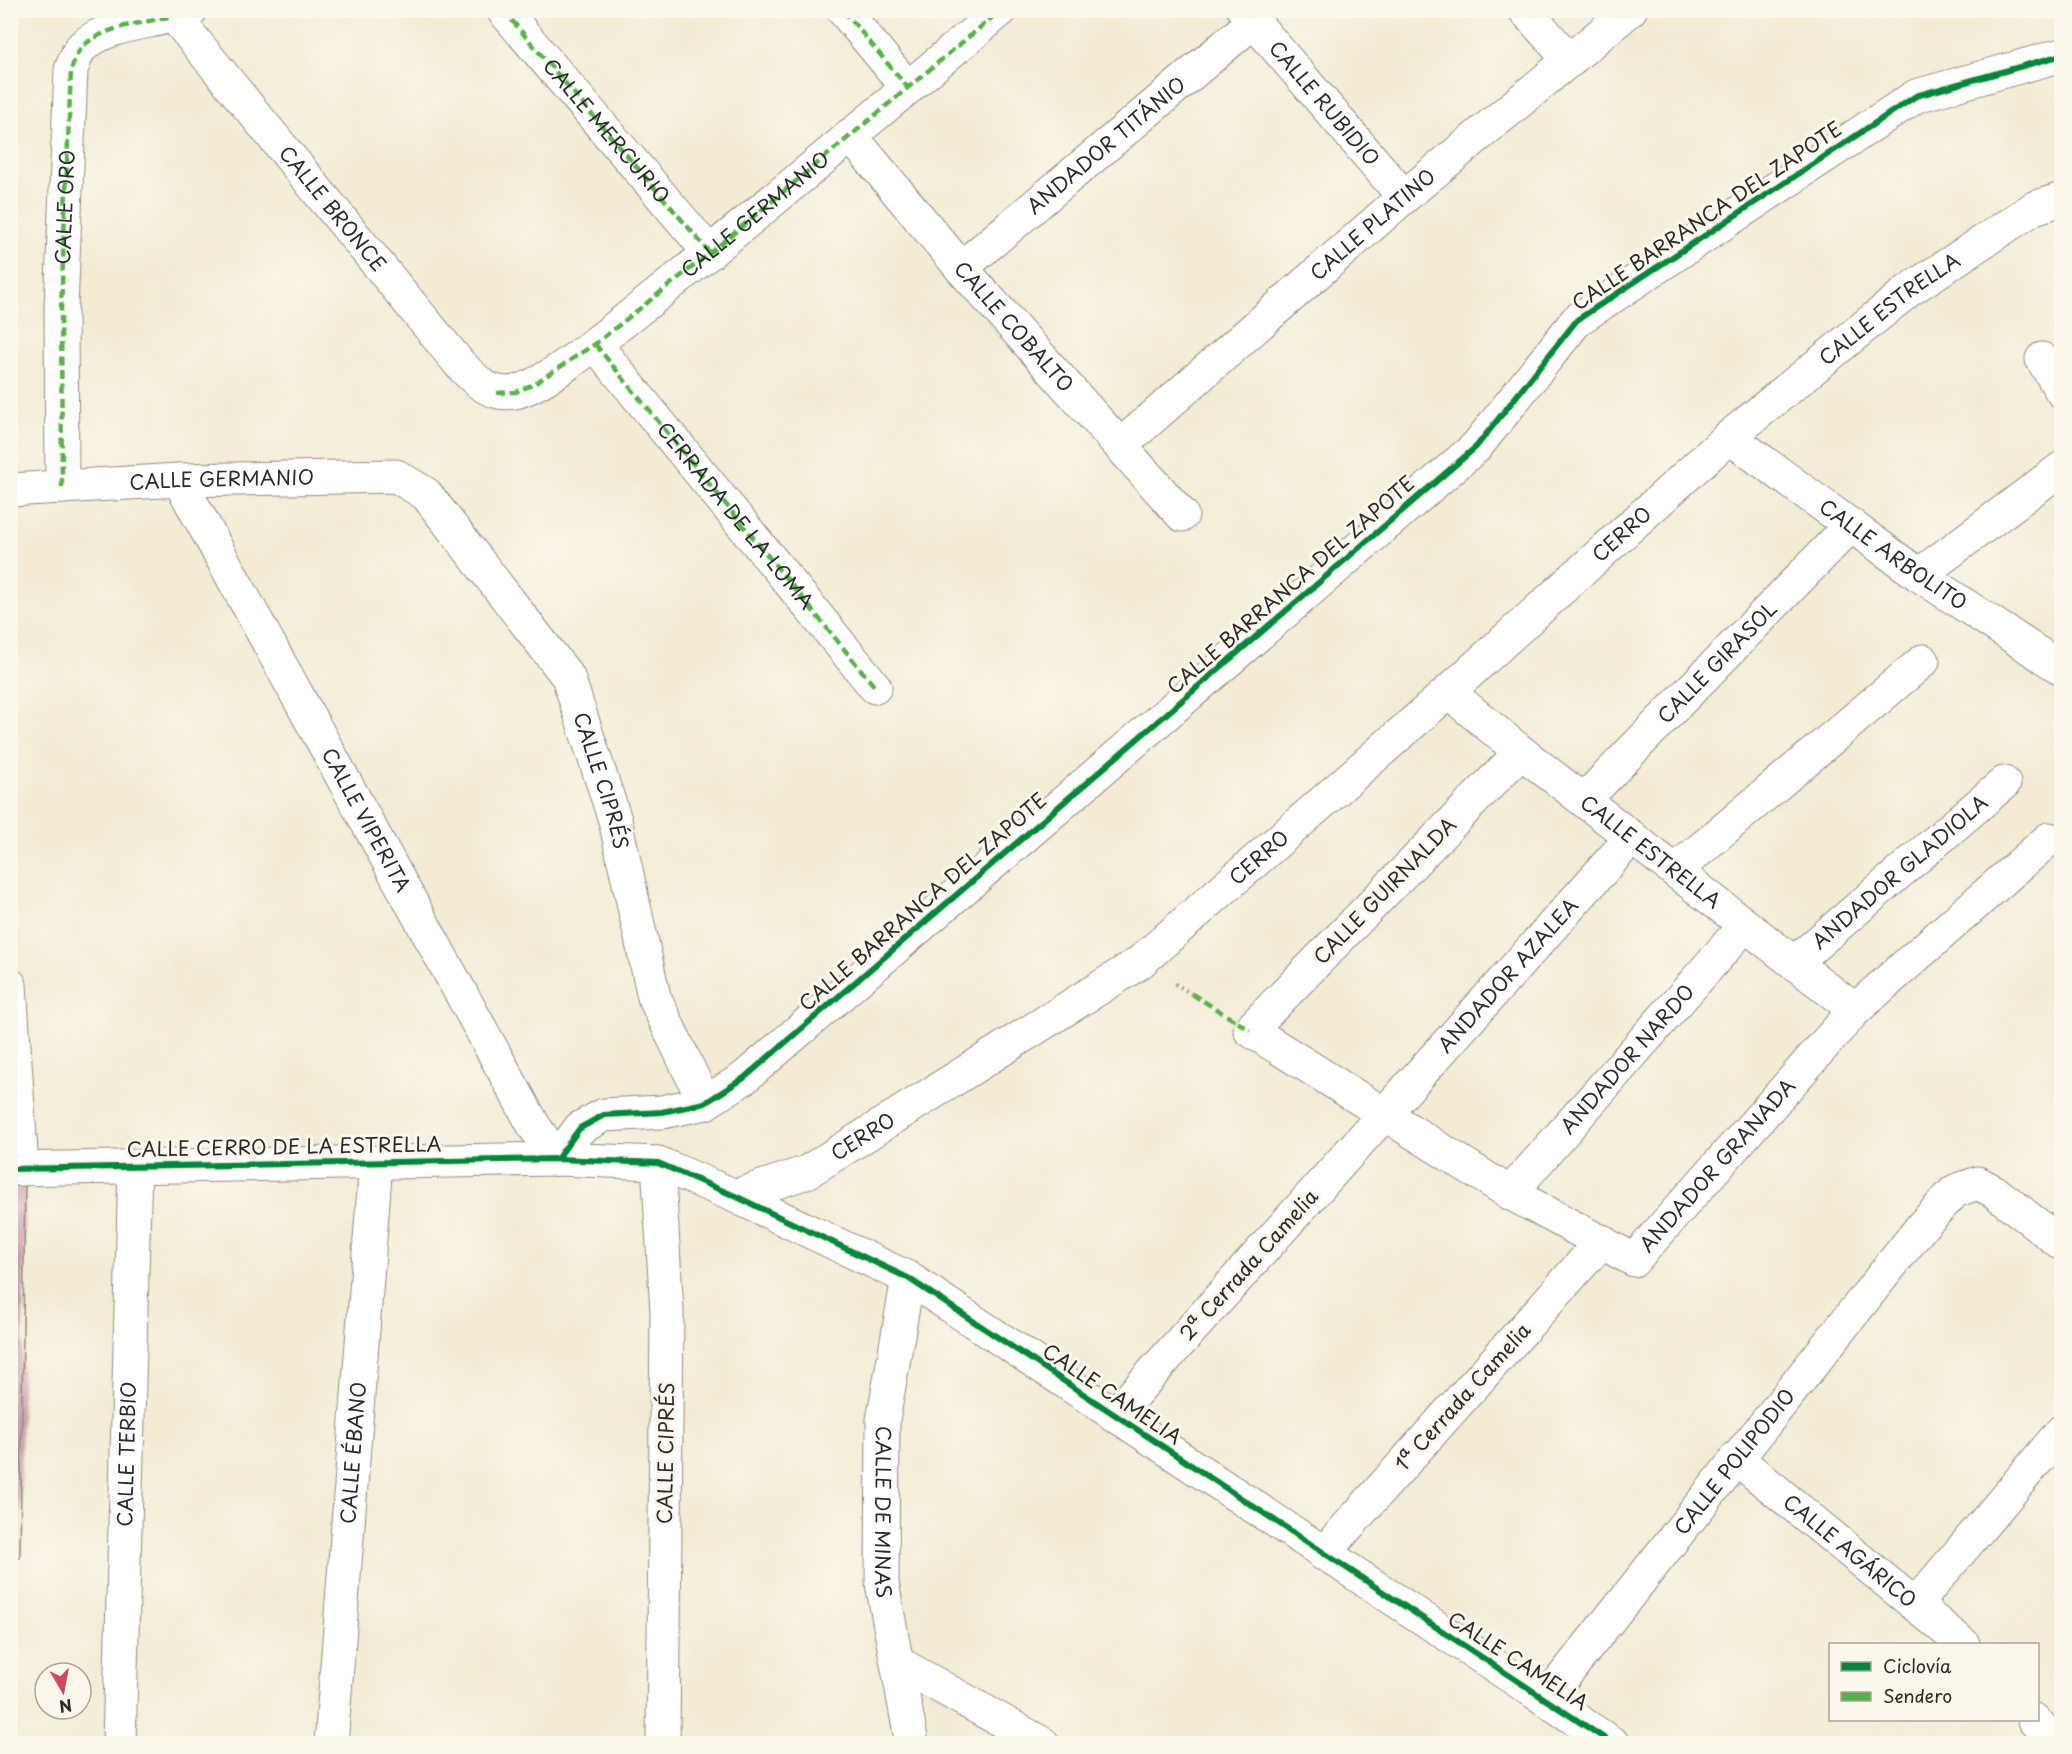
<svg xmlns="http://www.w3.org/2000/svg" width="2072" height="1754" font-family="'Playpen Sans',sans-serif">
	<rect width="100%" height="100%" fill="#fbf7ec"/>
	<filter id="ink" filterUnits="userSpaceOnUse"><feTurbulence type="fractalNoise" baseFrequency=".0167" numOctaves="2"/><feDisplacementMap in="SourceGraphic" scale="12" xChannelSelector="R" yChannelSelector="G"/><feConvolveMatrix kernelMatrix="1 2 1 2 8 2 1 2 1" color-interpolation-filters="sRGB"/></filter>
	<filter id="wash" filterUnits="userSpaceOnUse"><feTurbulence type="fractalNoise" baseFrequency=".008" numOctaves="4" result="noise"/><feDisplacementMap in="SourceGraphic" scale="24" xChannelSelector="R" yChannelSelector="G"/><feGaussianBlur stdDeviation="1.35" result="paint"/><feColorMatrix in="noise" values="0 0 0 0 0 0 0 0 0 0 0 0 0 0 0 0 0 1.4 0 .05"/><feComposite in="paint" operator="in"/></filter>
	<g filter="url(#wash)">
		<rect width="100%" height="100%" fill="#f3ebd4"/>
		<g id="blocks">
			<path fill="#c697a9" d="M25,1178L20,1558L10,1557V1179Z"/>
		</g>
	</g>
	<g filter="url(#ink)">
		<use href="#blocks" fill-opacity="0" stroke="#8f8b80" stroke-width="1.5"/>
		<g fill="none" stroke-linecap="round" stroke-linejoin="round">
			<g stroke="#8f8b80" stroke-width="35">
				<g id="street">
					<path id="s1" d="M503,10L710,253"/>
					<path d="M843,10L908,88"/>
					<path id="s2" d="M1244,10L1404,197"/>
					<path d="M1525,10L1570,61"/>
					<path id="s3" d="M175,17L458,362C474,379 489,397 515,392C548,385 618,325 647,303C766,208 883,108 1001,10"/>
					<path id="s4" d="M850,135L961,268L1182,515"/>
					<path id="s5" d="M961,268L1253,22"/>
					<path d="M595,344L875,687"/>
					<path d="M2042,359L2062,392"/>
					<path id="s6" d="M1729,437L1919,575L2062,669"/>
					<path id="s7" d="M1120,446L1404,197L1630,10"/>
					<path id="s8" d="M179,480L534,1126L557,1159"/>
					<path d="M62,487L61,308L71,70C74,62 78,49 84,45C113,21 157,24 191,10"/>
					<path id="s9" d="M10,490L179,480L396,476L426,494L568,677L615,820L654,997L705,1103"/>
					<path d="M1919,575L2062,468"/>
					<path id="s10" d="M1448,692L1521,752L1855,1010"/>
					<path id="s11" d="M1521,752L1250,1030L1510,1193L1634,1260L1855,1010L2049,839"/>
					<path id="s12" d="M1585,799L1851,525"/>
					<path d="M1676,870L1923,661"/>
					<path id="s13" d="M1795,962L2004,783"/>
					<path d="M10,985L22,1169"/>
					<path d="M557,1159L580,1128L604,1115L662,1112L705,1103L744,1078L1476,447L1577,320L1916,96L2062,55"/>
					<path d="M658,1163L667,1312L663,1744"/>
					<path d="M10,1169L557,1159L658,1163L735,1196L908,1278L1613,1744"/>
					<path id="s14" d="M1510,1193L1745,925"/>
					<path id="s15" d="M735,1196L807,1172L1139,963L1448,692L1729,437L1908,291L2034,208L2062,199"/>
					<path id="s16" d="M908,1278L883,1420L882,1583L912,1744"/>
					<path id="s17" d="M1114,1416L1632,837"/>
					<path id="s18" d="M1736,1458L1963,1644"/>
					<path d="M1323,1554L1602,1241"/>
					<path d="M1915,1605L2062,1431"/>
					<path d="M898,1663L1043,1744"/>
					<path id="s19" d="M1546,1699L1923,1225L1955,1191L1978,1183L1995,1192L2062,1244"/>
					<path d="M2034,1720L2052,1741"/>
					<path id="s20" d="M119,1744L135,1166"/>
					<path id="s21" d="M331,1744L376,1162"/>
				</g>
			</g>
			<path stroke="#8f8b80" stroke-width="4" stroke-dasharray="1.5 4.5" stroke-linecap="butt" d="M1175,984L1192,994"/>
			<use href="#street" stroke="#fff" stroke-width="33"/>
			<g stroke="#56b246" stroke-width="4.5" stroke-dasharray="9 4.5" stroke-linecap="butt">
				<path d="M503,10L710,253"/>
				<path d="M843,10L908,88"/>
				<path id="s22" d="M595,344L875,687"/>
				<path d="M497,393L516,392L534,384L595,344L710,253L1001,10"/>
				<path id="s23" d="M62,487L61,308L71,70C74,62 78,49 84,45C113,21 157,24 191,10"/>
				<path d="M1192,994L1250,1030"/>
			</g>
			<g stroke="#fbf7ec" stroke-width="10">
				<g id="cycleway">
					<path d="M557,1159L580,1128L604,1115L662,1112L705,1103L744,1078L1476,447L1577,320L1916,96L2062,55"/>
					<path d="M10,1169L557,1159L658,1163L735,1196L908,1278L1613,1744"/>
				</g>
			</g>
			<use href="#cycleway" stroke="#00873e" stroke-width="6"/>
		</g>
	</g>
	<g text-anchor="middle" stroke-width="6" stroke-linejoin="round" paint-order="stroke">
		<g font-size="20" fill="#2b2b2b" stroke="#fbf7ec">
			<text dy="7" stroke="none"><textPath href="#s2" startOffset="123">CALLE RUBIDIO</textPath></text>
			<text dy="7" stroke="none"><textPath href="#s1" startOffset="159">CALLE MERCURIO</textPath></text>
			<text dy="7" stroke="none"><textPath href="#s5" startOffset="190">ANDADOR TITÁNIO</textPath></text>
			<text dy="7" stroke="none"><textPath href="#s23" startOffset="280">CALLE ORO</textPath></text>
			<text dy="7" stroke="none"><textPath href="#s3" startOffset="248">CALLE BRONCE</textPath></text>
			<text dy="7" stroke="none"><textPath href="#s3" startOffset="814">CALLE GERMANIO</textPath></text>
			<text transform="translate(1707 216) rotate(-34)" y="7">CALLE BARRANCA DEL ZAPOTE</text>
			<text dy="7" stroke="none"><textPath href="#s7" startOffset="336">CALLE PLATINO</textPath></text>
			<text dy="7" stroke="none"><textPath href="#s15" startOffset="1464">CALLE ESTRELLA</textPath></text>
			<text dy="7" stroke="none"><textPath href="#s4" startOffset="252">CALLE COBALTO</textPath></text>
			<text dy="7" stroke="none"><textPath href="#s9" startOffset="212">CALLE GERMANIO</textPath></text>
			<text dy="7" stroke="none"><textPath href="#s22" startOffset="222">CERRADA DE LA LOMA</textPath></text>
			<text dy="7" stroke="none"><textPath href="#s15" startOffset="1114">CERRO</textPath></text>
			<text dy="7" stroke="none"><textPath href="#s6" startOffset="202">CALLE ARBOLITO</textPath></text>
			<text transform="translate(1291 585) rotate(-41)" y="7">CALLE BARRANCA DEL ZAPOTE</text>
			<text dy="7" stroke="none"><textPath href="#s12" startOffset="190">CALLE GIRASOL</textPath></text>
			<text dy="7" stroke="none"><textPath href="#s9" startOffset="762">CALLE CIPRÉS</textPath></text>
			<text dy="7" stroke="none"><textPath href="#s8" startOffset="388">CALLE VIPERITA</textPath></text>
			<text dy="7" stroke="none"><textPath href="#s10" startOffset="258">CALLE ESTRELLA</textPath></text>
			<text dy="7" stroke="none"><textPath href="#s15" startOffset="628">CERRO</textPath></text>
			<text dy="7" stroke="none"><textPath href="#s13" startOffset="138">ANDADOR GLADIOLA</textPath></text>
			<text transform="translate(1385 891) rotate(-46)" y="7">CALLE GUIRNALDA</text>
			<text transform="translate(923 902) rotate(-41)" y="7">CALLE BARRANCA DEL ZAPOTE</text>
			<text dy="7" stroke="none"><textPath href="#s17" startOffset="591">ANDADOR AZALEA</textPath></text>
			<text dy="7" stroke="none"><textPath href="#s14" startOffset="178">ANDADOR NARDO</textPath></text>
			<text dy="7" stroke="none"><textPath href="#s15" startOffset="142">CERRO</textPath></text>
			<text transform="translate(284 1147) rotate(-1)" y="7">CALLE CERRO DE LA ESTRELLA</text>
			<text dy="7" stroke="none"><textPath href="#s11" startOffset="962">ANDADOR GRANADA</textPath></text>
			<text transform="translate(1249 1265) rotate(-48)" y="7">2ª Cerrada Camelia</text>
			<text transform="translate(1112 1394) rotate(34)" y="7">CALLE CAMELIA</text>
			<text transform="translate(1463 1397) rotate(-48)" y="7">1ª Cerrada Camelia</text>
			<text dy="7" stroke="none"><textPath href="#s21" startOffset="292">CALLE ÉBANO</textPath></text>
			<text transform="translate(666 1453) rotate(-89)" y="7">CALLE CIPRÉS</text>
			<text dy="7" stroke="none"><textPath href="#s20" startOffset="290">CALLE TERBIO</textPath></text>
			<text dy="7" stroke="none"><textPath href="#s19" startOffset="303">CALLE POLIPODIO</textPath></text>
			<text dy="7" stroke="none"><textPath href="#s16" startOffset="236">CALLE DE MINAS</textPath></text>
			<text dy="7" stroke="none"><textPath href="#s18" startOffset="147">CALLE AGÁRICO</textPath></text>
			<text transform="translate(1518 1661) rotate(33)" y="7">CALLE CAMELIA</text>
		</g>
	</g>
	<rect width="2072" height="1754" fill="none" stroke="#fbf7ec" stroke-width="36"/>
	<rect x="1829" y="1643" width="210" height="78" fill="#fbf7ec" stroke="#a8a59f" stroke-width="1.5"/>
	<rect x="1841" y="1662" width="30" height="9" fill="#00873e" stroke="#a8a59f" stroke-width="1.5"/>
	<text x="1883" y="1673" font-size="18" fill="#2b2b2b">Ciclovía</text>
	<rect x="1841" y="1692" width="30" height="9" fill="#56b246" stroke="#a8a59f" stroke-width="1.5"/>
	<text x="1883" y="1703" font-size="18" fill="#2b2b2b">Sendero</text>
	<g transform="translate(63 1691) rotate(170)"><circle r="28" fill="#fbf7ec" stroke="#a8a59f" stroke-width="1.5"/>
	<path d="M0-4.5L10 22L0 15L-10 22Z" fill="#d1495b"/>
	<text y="-9" font-size="16" font-weight="bold" text-anchor="middle" fill="#2b2b2b">N</text>
	</g>
</svg>
